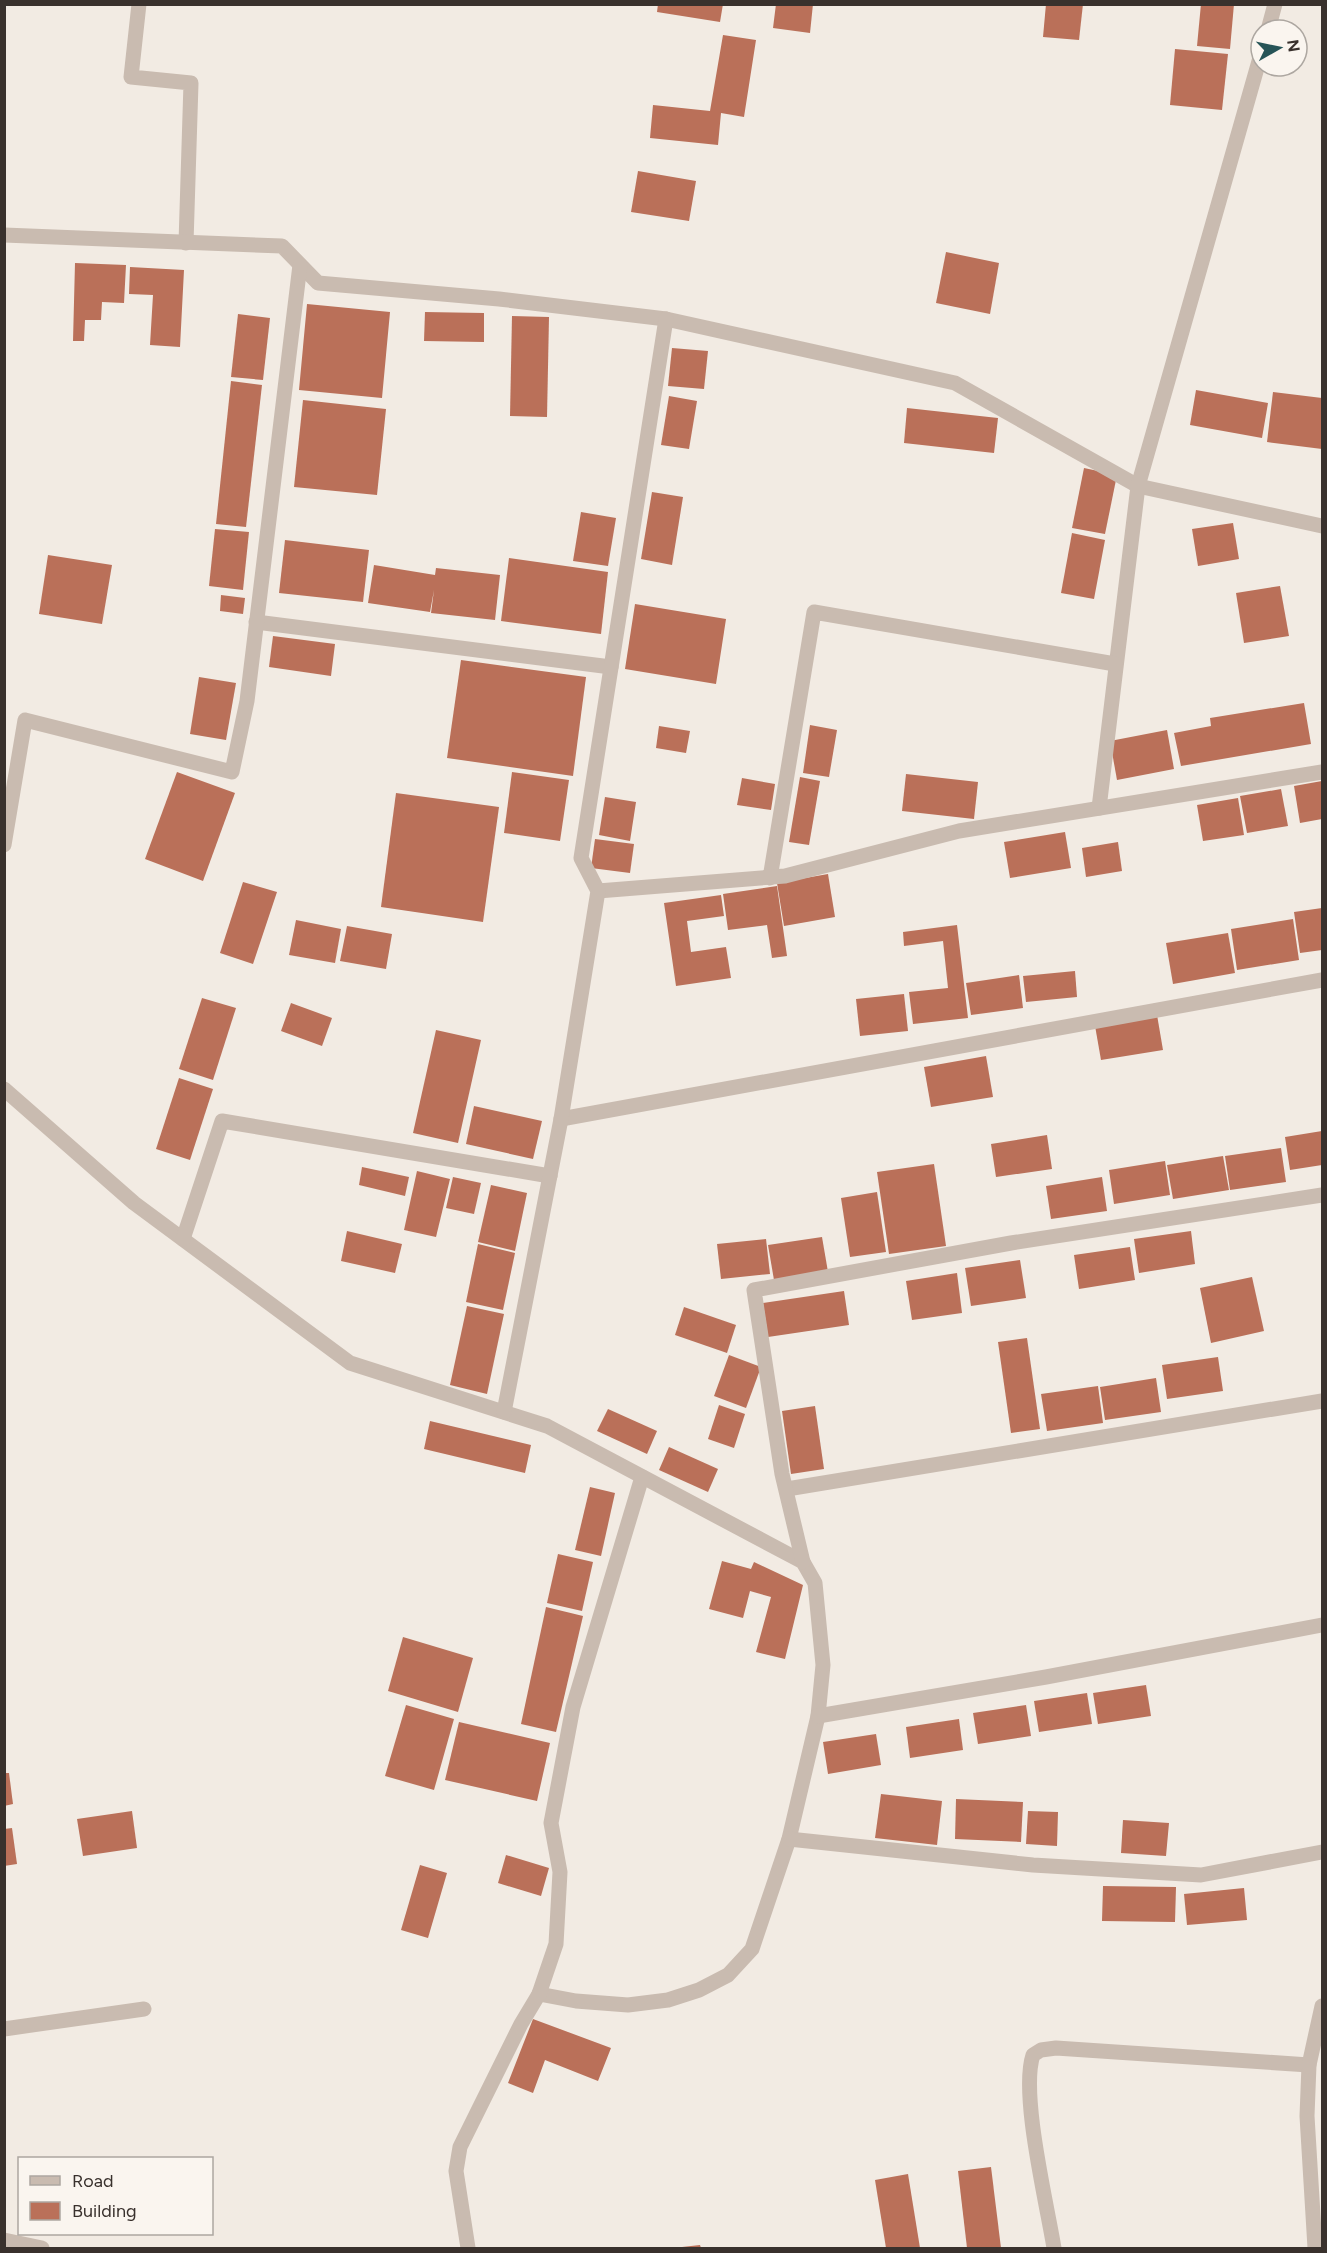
<svg xmlns="http://www.w3.org/2000/svg" width="1327" height="2253" font-family="Figtree,sans-serif">
	<rect width="100%" height="100%" fill="#f2ebe3"/>
	<g fill="#ba7059">
		<path d="M658,4H723L720,22L657,12Z"/>
		<path d="M776,4H813L810,33L773,28Z"/>
		<path d="M1046,4H1083L1079,40L1043,37Z"/>
		<path d="M1201,4H1234L1230,49L1197,46Z"/>
		<path d="M723,35L756,40L744,117L721,113L718,145L650,138L653,105L710,111Z"/>
		<path d="M1175,49L1228,54L1222,110L1170,105Z"/>
		<path d="M638,171L696,181L689,221L631,212Z"/>
		<path d="M946,252L999,263L990,314L936,303Z"/>
		<path d="M75,263L126,265L124,303L102,302L101,320H85L84,341H73Z"/>
		<path d="M130,267L184,270L180,347L150,345L153,295L129,294Z"/>
		<path d="M307,304L390,312L382,398L299,390Z"/>
		<path d="M425,312L484,313V342L424,341Z"/>
		<path d="M238,314L270,318L263,380L231,377Z"/>
		<path d="M512,316L549,317L547,417L510,416Z"/>
		<path d="M672,348L708,351L704,389L668,386Z"/>
		<path d="M231,381L262,385L246,527L216,524Z"/>
		<path d="M1196,390L1268,403L1262,438L1190,425Z"/>
		<path d="M1273,392L1322,398V449L1267,442Z"/>
		<path d="M669,396L697,401L689,449L661,445Z"/>
		<path d="M303,400L386,409L377,495L294,487Z"/>
		<path d="M907,408L998,418L994,453L904,443Z"/>
		<path d="M1084,468L1117,475L1105,534L1072,528Z"/>
		<path d="M652,492L683,497L672,565L641,559Z"/>
		<path d="M581,512L616,518L608,566L573,561Z"/>
		<path d="M1233,523L1239,559L1198,566L1192,529Z"/>
		<path d="M215,529L249,532L243,590L209,586Z"/>
		<path d="M1072,533L1105,540L1094,599L1061,593Z"/>
		<path d="M285,540L369,550L363,602L279,593Z"/>
		<path d="M48,555L112,565L102,624L39,614Z"/>
		<path d="M509,558L608,572L601,634L501,621Z"/>
		<path d="M374,565L435,575L436,568L500,575L495,620L431,613L434,590L430,612L368,603Z"/>
		<path d="M1280,586L1289,636L1244,643L1236,593Z"/>
		<path d="M221,595L245,598L243,614L220,611Z"/>
		<path d="M635,604L726,619L716,684L625,669Z"/>
		<path d="M273,636L335,644L331,676L269,667Z"/>
		<path d="M461,660L586,677L573,776L447,758Z"/>
		<path d="M199,677L236,683L226,740L190,734Z"/>
		<path d="M1304,703L1311,744L1181,766L1174,733L1211,726L1210,718Z"/>
		<path d="M810,725L837,730L829,777L803,773Z"/>
		<path d="M659,726L690,731L686,753L656,748Z"/>
		<path d="M1167,730L1174,769L1117,780L1110,741Z"/>
		<path d="M177,772L235,793L203,881L145,859Z"/>
		<path d="M512,772L569,780L560,841L504,833Z"/>
		<path d="M906,774L978,782L974,819L902,811Z"/>
		<path d="M800,777L820,781L809,845L789,842Z"/>
		<path d="M742,778L775,784L771,810L737,805Z"/>
		<path d="M1322,781V819L1300,823L1294,786Z"/>
		<path d="M1281,789L1288,826L1247,833L1240,796Z"/>
		<path d="M396,793L499,807L483,922L381,907Z"/>
		<path d="M605,797L636,802L630,841L599,835Z"/>
		<path d="M1238,798L1244,835L1203,841L1197,805Z"/>
		<path d="M1065,832L1071,868L1010,878L1004,842Z"/>
		<path d="M595,839L634,844L630,873L591,868Z"/>
		<path d="M1118,842L1122,871L1086,877L1082,848Z"/>
		<path d="M828,874L835,917L784,926L777,883Z"/>
		<path d="M243,882L277,892L253,964L220,953Z"/>
		<path d="M777,886L787,956L772,958L767,925L728,930L723,894Z"/>
		<path d="M721,895L724,916L687,921L691,952L726,947L731,978L676,986L664,903Z"/>
		<path d="M1322,908V950L1300,953L1294,912Z"/>
		<path d="M1293,919L1299,960L1237,970L1231,929Z"/>
		<path d="M296,920L341,929L335,963L289,955Z"/>
		<path d="M957,925L968,1018L913,1024L909,992L948,988L943,941L904,946L903,932Z"/>
		<path d="M347,926L392,934L386,969L340,961Z"/>
		<path d="M1228,933L1235,973L1173,984L1166,943Z"/>
		<path d="M1075,971L1077,997L1026,1002L1023,976Z"/>
		<path d="M1019,975L1023,1008L971,1015L966,983Z"/>
		<path d="M904,994L908,1031L860,1036L856,999Z"/>
		<path d="M202,998L236,1008L213,1080L179,1069Z"/>
		<path d="M291,1003L332,1018L322,1046L281,1031Z"/>
		<path d="M1156,1009L1163,1050L1101,1060L1094,1020Z"/>
		<path d="M436,1030L481,1040L458,1143L413,1133Z"/>
		<path d="M986,1056L993,1097L931,1107L924,1067Z"/>
		<path d="M179,1078L213,1089L190,1160L156,1149Z"/>
		<path d="M474,1106L542,1121L533,1159L466,1144Z"/>
		<path d="M1322,1131V1165L1290,1170L1285,1137Z"/>
		<path d="M1047,1135L1052,1169L996,1177L991,1144Z"/>
		<path d="M1281,1148L1286,1182L1230,1190L1225,1156Z"/>
		<path d="M1223,1156L1229,1190L1173,1199L1167,1165Z"/>
		<path d="M1165,1161L1170,1195L1114,1204L1109,1170Z"/>
		<path d="M934,1164L946,1246L889,1254L877,1172Z"/>
		<path d="M362,1167L409,1177L405,1196L359,1185Z"/>
		<path d="M417,1171L450,1179L436,1237L404,1230Z"/>
		<path d="M453,1177L481,1183L474,1214L446,1208Z"/>
		<path d="M1102,1177L1107,1211L1051,1219L1046,1186Z"/>
		<path d="M491,1185L527,1193L515,1251L478,1242Z"/>
		<path d="M877,1192L886,1252L850,1257L841,1198Z"/>
		<path d="M347,1231L402,1244L395,1273L341,1261Z"/>
		<path d="M1191,1231L1195,1264L1139,1273L1134,1239Z"/>
		<path d="M822,1237L828,1272L774,1280L768,1245Z"/>
		<path d="M766,1239L770,1274L721,1279L717,1244Z"/>
		<path d="M478,1244L515,1253L503,1310L466,1302Z"/>
		<path d="M1130,1247L1135,1280L1079,1289L1074,1255Z"/>
		<path d="M1020,1260L1026,1298L971,1306L965,1268Z"/>
		<path d="M957,1273L962,1313L912,1320L906,1281Z"/>
		<path d="M1252,1277L1264,1331L1211,1343L1200,1288Z"/>
		<path d="M844,1291L849,1325L768,1337L763,1303Z"/>
		<path d="M467,1306L504,1314L487,1394L450,1385Z"/>
		<path d="M684,1307L736,1325L727,1353L675,1335Z"/>
		<path d="M1027,1338L1040,1429L1011,1433L998,1342Z"/>
		<path d="M729,1355L761,1367L746,1408L714,1396Z"/>
		<path d="M1218,1357L1223,1391L1167,1399L1162,1365Z"/>
		<path d="M1156,1378L1161,1412L1105,1420L1100,1387Z"/>
		<path d="M1098,1386L1103,1423L1047,1431L1041,1394Z"/>
		<path d="M719,1405L745,1414L734,1448L708,1439Z"/>
		<path d="M815,1406L824,1469L791,1474L782,1411Z"/>
		<path d="M608,1409L657,1431L647,1454L597,1431Z"/>
		<path d="M430,1421L531,1445L525,1473L424,1449Z"/>
		<path d="M669,1447L718,1469L708,1492L659,1470Z"/>
		<path d="M590,1487L615,1493L601,1556L575,1550Z"/>
		<path d="M558,1554L593,1562L582,1611L547,1603Z"/>
		<path d="M722,1561L751,1569L754,1562L803,1585L785,1659L756,1652L771,1597L750,1591L743,1618L709,1609Z"/>
		<path d="M546,1607L583,1616L556,1732L521,1724Z"/>
		<path d="M403,1637L473,1658L458,1712L388,1691Z"/>
		<path d="M1146,1685L1151,1716L1098,1724L1093,1693Z"/>
		<path d="M1087,1693L1092,1724L1039,1732L1034,1701Z"/>
		<path d="M406,1705L454,1719L434,1790L385,1776Z"/>
		<path d="M1026,1705L1031,1736L978,1744L973,1713Z"/>
		<path d="M959,1719L963,1750L910,1758L906,1727Z"/>
		<path d="M459,1722L550,1743L537,1801L445,1780Z"/>
		<path d="M876,1734L881,1765L828,1774L823,1742Z"/>
		<path d="M4,1773H9L13,1804L4,1806Z"/>
		<path d="M881,1794L942,1801L937,1845L875,1838Z"/>
		<path d="M956,1799L1023,1802L1021,1842L955,1839Z"/>
		<path d="M132,1811L137,1848L83,1856L77,1819Z"/>
		<path d="M1028,1811L1058,1812L1057,1846L1026,1844Z"/>
		<path d="M1123,1820L1169,1823L1166,1856L1121,1853Z"/>
		<path d="M12,1828L17,1864L4,1866V1829Z"/>
		<path d="M506,1855L549,1868L541,1896L498,1883Z"/>
		<path d="M420,1865L447,1873L428,1938L401,1930Z"/>
		<path d="M1103,1886L1176,1887L1175,1922L1102,1921Z"/>
		<path d="M1244,1888L1247,1920L1187,1925L1184,1894Z"/>
		<path d="M533,2019L611,2048L598,2081L545,2060L533,2093L508,2083Z"/>
		<path d="M991,2167L1001,2248H967L958,2171Z"/>
		<path d="M908,2174L920,2248H886L875,2180Z"/>
		<path d="M700,2245L701,2248H682V2247Z"/>
	</g>
	<g fill="none" stroke-linecap="round" stroke-linejoin="round">
		<g stroke="#c9bbb0" stroke-width="15">
			<path d="M139,4L131,77L191,83L186,243"/>
			<path d="M1268,30L1275,4"/>
			<path d="M4,235L282,246L318,283L499,299L666,319L955,383L1138,486L1322,526"/>
			<path d="M256,622L611,667"/>
			<path d="M1099,808L1138,486L1261,54"/>
			<path d="M4,845L25,720L232,772L247,701L300,265"/>
			<path d="M770,878L814,612L1115,664"/>
			<path d="M598,891L785,876L959,831L1322,772"/>
			<path d="M4,1089L134,1203L350,1363L547,1426L803,1562L815,1583L823,1665L818,1716L789,1839L752,1949L728,1975L699,1990L668,2000L628,2005L576,2001L539,1994"/>
			<path d="M561,1119L1322,980"/>
			<path d="M183,1239L222,1121L550,1176"/>
			<path d="M504,1412L561,1119L598,891L581,858L666,319"/>
			<path d="M787,1489L1322,1401"/>
			<path d="M803,1562L782,1474L754,1290L1011,1243L1322,1195"/>
			<path d="M818,1716L1046,1677L1322,1625"/>
			<path d="M789,1839L1033,1865L1201,1875L1322,1852"/>
			<path d="M4,2029L144,2009"/>
			<path d="M4,2240L42,2248"/>
			<path d="M468,2248L456,2171L460,2147L521,2024L539,1994L556,1944L560,1872L551,1823L573,1707L642,1477"/>
			<path d="M1054,2248C1047,2204 1020,2094 1033,2055L1041,2050L1056,2048L1309,2065"/>
			<path d="M1315,2248L1307,2116L1309,2065L1322,2006"/>
		</g>
	</g>
	<rect width="1327" height="2253" fill="none" stroke="#39312d" stroke-width="12"/>
	<rect x="18" y="2157" width="195" height="78" fill="#faf5ef" stroke="#ada7a1" stroke-width="1.5"/>
	<rect x="30" y="2176" width="30" height="9" fill="#c9bbb0" stroke="#ada7a1" stroke-width="1.5"/>
	<text x="72" y="2187" font-size="18" fill="#39312d">Road</text>
	<rect x="30" y="2202" width="30" height="18" fill="#ba7059" stroke="#ada7a1" stroke-width="1.5"/>
	<text x="72" y="2217" font-size="18" fill="#39312d">Building</text>
	<g transform="translate(1279 48) rotate(81)"><circle r="28" fill="#faf5ef" stroke="#ada7a1" stroke-width="1.5"/>
	<path d="M0-4.5L10 22L0 15L-10 22Z" fill="#265457"/>
	<text y="-9" font-size="16" font-weight="bold" text-anchor="middle" fill="#39312d">N</text>
	</g>
</svg>
